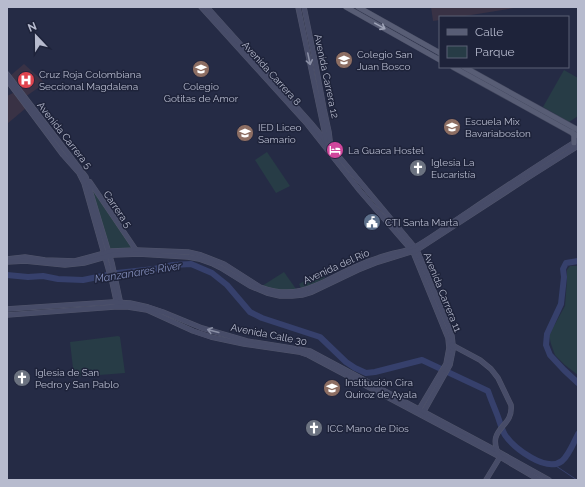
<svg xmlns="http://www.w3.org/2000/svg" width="585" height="487" font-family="Raleway,sans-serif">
	<rect width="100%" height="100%" fill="#252b45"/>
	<g fill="#393245">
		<path d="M431,7H520L459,17H440V20L433,21Z"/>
		<path d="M24,64L45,83L25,97L10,76Z"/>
		<path d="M13,93L26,108L7,124V96Z"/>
	</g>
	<g fill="#273c46">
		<path d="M564,70L578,78V116L569,122L543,107Z"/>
		<path d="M267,152L290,186L276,193L255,160Z"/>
		<path d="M92,189L133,248L109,249Z"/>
		<path d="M570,266H578V375L565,365L555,355L551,344L549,335L565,306L567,280V270Z"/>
		<path d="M322,271L325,278L313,284L301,288L299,284Z"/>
		<path d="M284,272L296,289C284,292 273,289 262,286Z"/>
		<path d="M118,336L120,337L125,373L74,377L70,342Z"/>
	</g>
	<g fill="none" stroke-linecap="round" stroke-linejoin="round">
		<path stroke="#36406c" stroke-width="1" d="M555,464L556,466L577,480"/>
		<g stroke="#36406c" stroke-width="6">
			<path d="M578,261L566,263L563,269L564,277L561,304L547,334L546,345L550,355L564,370L578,383"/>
			<path d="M7,275L28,277L43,276L58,279L83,280L117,273L154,269L173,265L191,264L212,273L227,285L250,312L262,318L320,337L346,362L355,368L366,373L375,372L422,360L488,391C491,400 495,409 498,417C500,423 502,430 505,435C514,448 546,473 562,461C569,455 574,442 578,434"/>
		</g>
		<g stroke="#52566c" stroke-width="5.5">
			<g id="secondary">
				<path d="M201,7L307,124L360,191L413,252L448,338L449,348L446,364L418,411"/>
				<path d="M207,7L310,122L417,250L445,318L452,336L453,345V350L450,365L423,413"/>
				<path d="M298,7L327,144"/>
				<path d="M304,7L315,61L324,109L329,132L331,149"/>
				<path d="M7,74L86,177L112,263L121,305"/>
				<path d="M7,80L63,155L79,173L84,183L112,282L117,305"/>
				<path d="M90,182L136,250"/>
				<path d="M7,259L25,257L45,260L75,261L112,251L136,250L188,252L201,255L224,264L260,287C301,302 321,281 357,266C368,261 380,257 391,254C399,252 408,251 415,247C433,237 451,223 468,212C505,187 541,163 578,140"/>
				<path d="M7,262L25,261L65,265L84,263L105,257L113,255L139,254L188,257L199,259L213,264L221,268L250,286L267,293L280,296H292L302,295L312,292L358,270L378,262L417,250L529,177L578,146"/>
				<path d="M7,309L113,302L130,303L148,307L163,312L202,328L247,341L310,351L497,451L549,480"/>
				<path d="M7,315L114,307H128L147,310L193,331L211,337L244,344L299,352L308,355L500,457L539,480"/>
				<path d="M452,345L480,360L491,369L498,378L511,405C514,429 484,427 500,457L486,480"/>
			</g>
		</g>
		<g stroke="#40455b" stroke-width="6">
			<g id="primary">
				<path d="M346,7L440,60"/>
				<path d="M358,7L440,53"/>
				<path d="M453,67L578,136"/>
				<path d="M464,67L578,130"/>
				<path d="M572,132L574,136V143"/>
			</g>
		</g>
		<use href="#secondary" stroke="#474c68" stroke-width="4.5"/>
		<use href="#primary" stroke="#585d75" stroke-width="5"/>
	</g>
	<defs><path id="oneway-shaft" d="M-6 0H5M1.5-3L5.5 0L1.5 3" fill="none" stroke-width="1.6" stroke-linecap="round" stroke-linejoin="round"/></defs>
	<use stroke="#9fa4b8" href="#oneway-shaft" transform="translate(380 26) rotate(29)"/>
	<g stroke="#8a8fa5">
		<use href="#oneway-shaft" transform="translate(309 59) rotate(78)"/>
		<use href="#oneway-shaft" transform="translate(213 331) rotate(-165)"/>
	</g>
	<defs>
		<g id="school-disc" transform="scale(0.9)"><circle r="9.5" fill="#8d6e63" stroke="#1e233a"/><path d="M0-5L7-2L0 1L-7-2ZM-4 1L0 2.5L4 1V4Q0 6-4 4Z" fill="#fff"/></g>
		<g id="hospital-disc" transform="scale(0.9)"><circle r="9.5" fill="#e0444e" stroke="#1e233a"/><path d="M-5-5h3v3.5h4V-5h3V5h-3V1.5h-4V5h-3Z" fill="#fff"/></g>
		<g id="hotel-disc" transform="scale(0.9)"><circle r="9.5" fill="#d1479c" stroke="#1e233a"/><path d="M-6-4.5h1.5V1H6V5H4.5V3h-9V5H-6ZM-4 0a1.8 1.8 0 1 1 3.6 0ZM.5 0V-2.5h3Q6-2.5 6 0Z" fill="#fff"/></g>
		<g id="church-disc" transform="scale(0.9)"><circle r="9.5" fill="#6b7280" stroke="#1e233a"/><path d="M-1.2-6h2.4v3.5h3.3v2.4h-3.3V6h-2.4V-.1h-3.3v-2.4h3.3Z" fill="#fff"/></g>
		<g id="civic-disc" transform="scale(0.9)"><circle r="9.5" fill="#5c6f8a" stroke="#1e233a"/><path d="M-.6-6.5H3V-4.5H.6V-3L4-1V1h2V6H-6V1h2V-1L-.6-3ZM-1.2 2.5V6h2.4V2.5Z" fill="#fff"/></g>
	</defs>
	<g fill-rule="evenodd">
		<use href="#school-disc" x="344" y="60"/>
		<use href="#school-disc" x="201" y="69"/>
		<use href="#hospital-disc" x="26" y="80"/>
		<use href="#school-disc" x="452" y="127"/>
		<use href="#school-disc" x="245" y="133"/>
		<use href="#hotel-disc" x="335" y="150"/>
		<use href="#church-disc" x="418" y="168"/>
		<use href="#civic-disc" x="372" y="222"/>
		<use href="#church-disc" x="22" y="378"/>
		<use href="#school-disc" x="332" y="388"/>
		<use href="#church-disc" x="314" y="428"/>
	</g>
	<g text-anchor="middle" stroke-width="3" stroke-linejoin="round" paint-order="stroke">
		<g font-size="10" fill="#b7bbce" stroke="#1e233a" text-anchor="start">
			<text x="357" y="58">Colegio San<tspan x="357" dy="12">Juan Bosco</tspan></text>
			<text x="39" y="78">Cruz Roja Colombiana<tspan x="39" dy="12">Seccional Magdalena</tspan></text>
			<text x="201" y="90" text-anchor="middle">Colegio<tspan x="201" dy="12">Gotitas de Amor</tspan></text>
			<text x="465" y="125">Escuela Mix<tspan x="465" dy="12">Bavariaboston</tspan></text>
			<text x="258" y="131">IED Liceo<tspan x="258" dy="12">Samario</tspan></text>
			<text x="348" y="154">La Guaca Hostel</text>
			<text x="431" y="166">Iglesia La<tspan x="431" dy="12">Eucaristía</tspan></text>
			<text x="385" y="226">CTI Santa Marta</text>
			<text x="35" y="376">Iglesia de San<tspan x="35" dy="12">Pedro y San Pablo</tspan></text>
			<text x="345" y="386">Institución Cira<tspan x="345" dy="12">Quiroz de Ayala</tspan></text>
			<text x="327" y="432">ICC Mano de Dios</text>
		</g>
		<g font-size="10" fill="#b7bbce" stroke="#1e233a">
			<text transform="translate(272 73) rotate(48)" y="4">Avenida Carrera 8</text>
			<text transform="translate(327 76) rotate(78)" y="4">Avenida Carrera 12</text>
			<text transform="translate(65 135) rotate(52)" y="4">Avenida Carrera 5</text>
			<text transform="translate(118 209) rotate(56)" y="4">Carrera 5</text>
			<text transform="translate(336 266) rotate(-24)" y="4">Avenida del Río</text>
			<text transform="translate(443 292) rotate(68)" y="4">Avenida Carrera 11</text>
			<text transform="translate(269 334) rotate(11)" y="4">Avenida Calle 30</text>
		</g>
		<g font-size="11" font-style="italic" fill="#848fbc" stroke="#1e233a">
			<text transform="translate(138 272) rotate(-9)" y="4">Manzanares River</text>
		</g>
	</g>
	<rect width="585" height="487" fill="none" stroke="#b7bbce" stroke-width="16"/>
	<rect x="439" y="16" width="130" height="52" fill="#1e233a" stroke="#5b6075"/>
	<rect x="447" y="29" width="20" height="6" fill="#585d75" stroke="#5b6075"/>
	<text x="475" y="36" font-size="12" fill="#b7bbce">Calle</text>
	<rect x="447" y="46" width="20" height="12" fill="#273c46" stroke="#5b6075"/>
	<text x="475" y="56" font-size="12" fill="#b7bbce">Parque</text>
	<g transform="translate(36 36) rotate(338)" stroke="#1e233a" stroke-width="3" paint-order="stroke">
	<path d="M0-3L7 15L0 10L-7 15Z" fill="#b7bbce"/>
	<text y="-6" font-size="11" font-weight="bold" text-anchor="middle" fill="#b7bbce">N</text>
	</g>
</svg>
